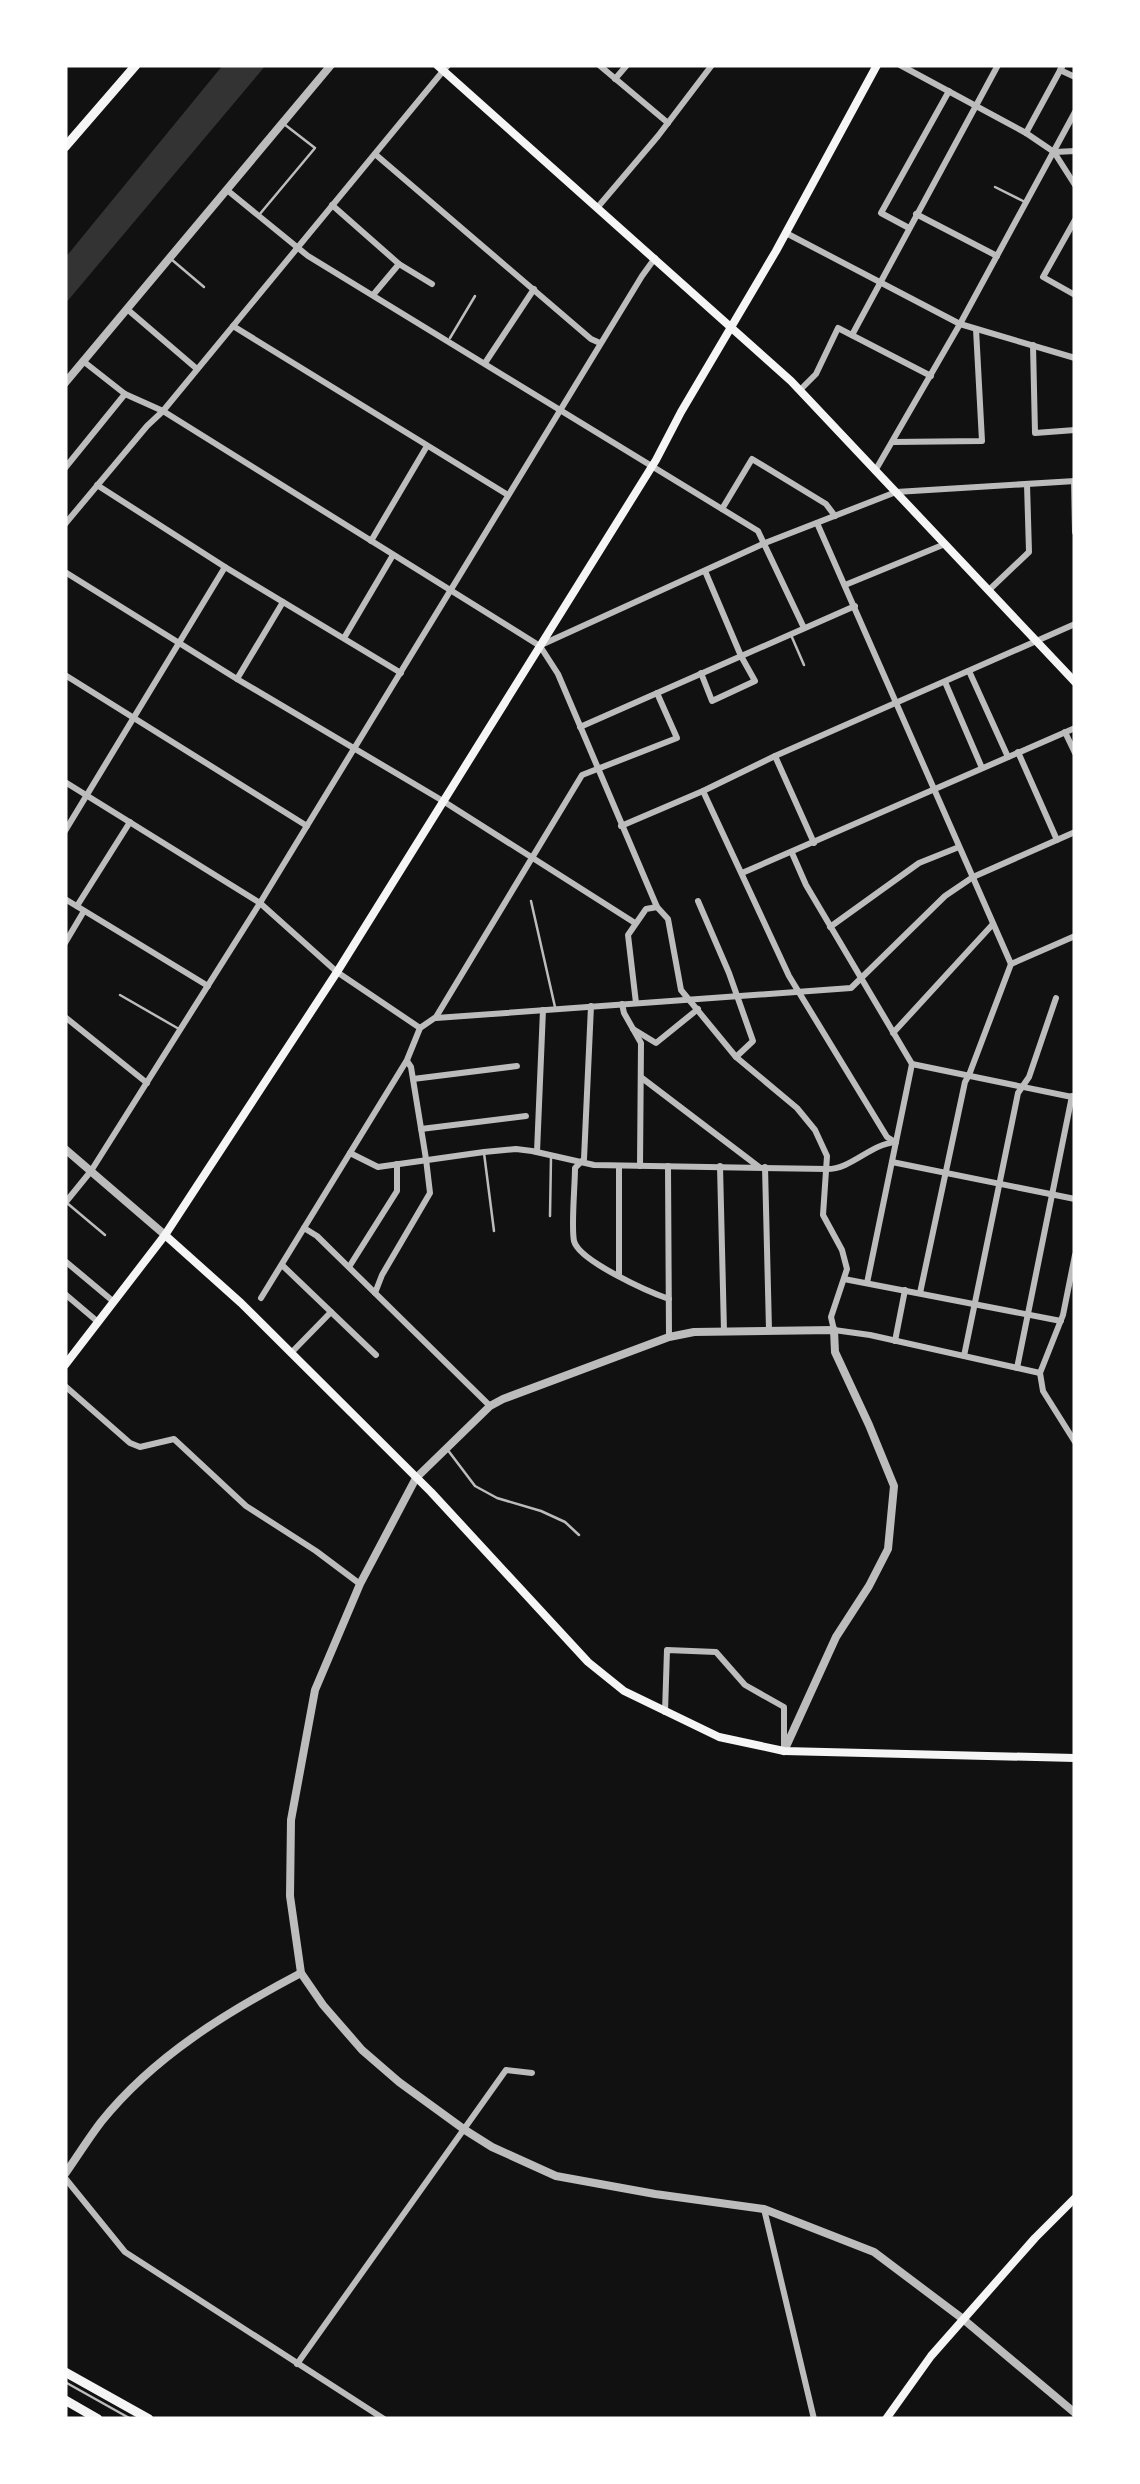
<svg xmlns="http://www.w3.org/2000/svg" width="1140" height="2484" font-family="Cabin,sans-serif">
	<rect width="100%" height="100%" fill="#111"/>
	<path fill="#333" d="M223,65H266L65,304V258Z"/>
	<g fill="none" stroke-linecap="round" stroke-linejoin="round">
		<g stroke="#bcbcbc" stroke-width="2.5">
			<path d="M995,187L1025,202"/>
			<path d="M259,215L315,148L284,124"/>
			<path d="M171,259L204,287"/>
			<path d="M450,338L475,296"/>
			<path d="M791,635L804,665"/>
			<path d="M531,901L555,1007"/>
			<path d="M120,995L179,1029"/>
			<path d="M484,1153L494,1231"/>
			<path d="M67,1203L105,1235"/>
			<path d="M550,1216L551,1157"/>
			<path d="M447,1449L475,1486L497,1498L541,1511L565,1522L579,1535"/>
			<path d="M65,2382L131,2419"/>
		</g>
		<g stroke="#bcbcbc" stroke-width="6">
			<path d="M599,65L668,123"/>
			<path d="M900,65L1026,133L1054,152L1075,185"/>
			<path d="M1060,70L1075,77"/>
			<path d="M615,79L627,65"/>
			<path d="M1026,133L1063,65"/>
			<path d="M1055,152L1075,151"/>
			<path d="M375,154L591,339L600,343"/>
			<path d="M227,190L308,256L758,531L804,628"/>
			<path d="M332,205L399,264L432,284"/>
			<path d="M597,208L658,136L712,65"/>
			<path d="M916,214L997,256"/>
			<path d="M1075,220L1043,277L1075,295"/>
			<path d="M909,228L881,213L949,91"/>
			<path d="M786,233L960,324L1075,358"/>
			<path d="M373,295L399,264"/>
			<path d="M127,309L197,369"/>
			<path d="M233,326L508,495"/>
			<path d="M852,335L998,65"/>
			<path d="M1033,345L1035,433L1075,430"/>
			<path d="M83,361L125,394L163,411L540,646L558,674L657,907L668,919L681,990L736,1057L797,1108L815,1130L827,1156L823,1215L842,1250L847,1269L831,1317L834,1330L870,1335L1040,1373"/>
			<path d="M485,363L534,289"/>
			<path d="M800,390L816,374L838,328L931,376"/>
			<path d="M893,442L982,441L976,329"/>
			<path d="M65,468L125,394"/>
			<path d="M875,471L960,324L1075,112"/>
			<path d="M1074,481L1075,532"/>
			<path d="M97,485L225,567L401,673"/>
			<path d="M722,509L752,459L826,504L835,516"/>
			<path d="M817,523L1011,964L1075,936"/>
			<path d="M65,524L147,426L163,411L448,65"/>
			<path d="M371,541L427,446"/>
			<path d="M65,572L237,679L443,801L635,923"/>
			<path d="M845,585L945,544"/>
			<path d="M989,590L1029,552L1027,484"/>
			<path d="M344,638L393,555"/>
			<path d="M541,645L765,543L896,492L1075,481"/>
			<path d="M969,671L1008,757"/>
			<path d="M701,673L712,701L755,681L741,656L705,571"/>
			<path d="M65,675L307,826"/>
			<path d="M237,679L283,602"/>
			<path d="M945,682L982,768"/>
			<path d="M580,727L855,606"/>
			<path d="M1065,732L1075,753"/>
			<path d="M1018,752L1057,840"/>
			<path d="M775,756L814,843"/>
			<path d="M65,782L260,903L337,972L420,1028"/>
			<path d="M703,791L789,976L887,1137L895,1142"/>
			<path d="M621,826L703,791L775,756L1075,624"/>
			<path d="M65,831L225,567"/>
			<path d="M792,853L806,885L912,1064"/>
			<path d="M742,873L1075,728"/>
			<path d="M65,899L208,986"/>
			<path d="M698,901L729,973L753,1041L736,1057"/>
			<path d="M77,906L130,822"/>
			<path d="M830,927L919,863L959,847"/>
			<path d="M65,943L84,911"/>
			<path d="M636,1003L628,935L646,909L657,907"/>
			<path d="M622,1004L624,1013L641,1043L640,1166"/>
			<path d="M591,1006L584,1159L575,1168C575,1186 571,1226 574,1241C579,1261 649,1292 669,1299"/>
			<path d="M65,1017L147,1083"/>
			<path d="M436,1018L851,988L945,896L973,877L1075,832"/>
			<path d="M633,1029L656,1043L698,1009"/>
			<path d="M893,1033L993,924"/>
			<path d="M912,1064L1072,1097"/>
			<path d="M642,1078L759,1167"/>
			<path d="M413,1079L517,1066"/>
			<path d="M421,1129L526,1116"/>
			<path d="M537,1152L543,1010"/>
			<path d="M350,1153L378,1167L484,1152L516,1149L532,1151L594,1165L827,1169C852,1169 870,1144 896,1142"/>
			<path d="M892,1162L1075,1199"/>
			<path d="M668,1166L669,1337"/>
			<path d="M720,1166L724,1331"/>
			<path d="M765,1167L769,1330"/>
			<path d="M65,1203L91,1171L260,903L642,276L655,258"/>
			<path d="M304,1228L317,1236L490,1406"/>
			<path d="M1075,1255L1063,1315L1040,1373L1043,1391L1075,1442"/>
			<path d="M65,1261L114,1302"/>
			<path d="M282,1265L376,1355"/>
			<path d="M349,1267L397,1191V1164"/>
			<path d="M619,1276V1166"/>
			<path d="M844,1279L1061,1321"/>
			<path d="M867,1283L912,1064"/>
			<path d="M375,1293L382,1275L430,1193L426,1159L411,1067L407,1061"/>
			<path d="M920,1293L965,1082L969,1075L1011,964"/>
			<path d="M65,1294L98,1322"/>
			<path d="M261,1298L407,1060L420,1028L436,1017L582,775L677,738L657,693"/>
			<path d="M895,1341L905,1290"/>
			<path d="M291,1353L331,1312"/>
			<path d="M964,1356L1018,1093L1029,1077L1056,998"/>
			<path d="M1017,1368L1072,1096"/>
			<path d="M65,1386L130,1443L140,1447L174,1439L246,1506L316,1551L360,1584"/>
			<path d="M665,1712L667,1650L716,1652L745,1685L784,1707V1747"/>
			<path d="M65,2178L125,2252L384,2419"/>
			<path d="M764,2209L814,2419"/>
			<path d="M297,2364L506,2070L532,2073"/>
		</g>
		<g stroke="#bcbcbc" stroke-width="8">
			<path d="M65,383L331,65"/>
			<path d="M65,1149L165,1235"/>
			<path d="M784,1751L836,1637L869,1586L888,1549L894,1486L869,1425L835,1352L834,1330L694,1332L669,1337L503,1399L490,1406L416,1478L360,1584L315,1690L291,1820L290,1896L301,1973L323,2005L362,2050L399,2082L465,2130L492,2147L556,2176L655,2194L764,2209L874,2252L963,2319L1075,2413"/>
			<path d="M65,2174C77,2157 88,2139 101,2122C154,2056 227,2012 301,1973"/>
		</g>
		<g stroke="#f5f5f5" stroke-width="8">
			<path d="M437,65L791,381L1075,682"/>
			<path d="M165,1235L241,1303L431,1492L588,1662L624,1691L719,1737L784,1751L1075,1758"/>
			<path d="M65,1365L165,1235L337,972L656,460L681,412L776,251L877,65"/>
			<path d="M886,2419L931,2356L1035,2238L1075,2198"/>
		</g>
		<g stroke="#f5f5f5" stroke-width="9">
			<path d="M65,147L136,65"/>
			<path d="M65,2372L149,2419"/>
			<path d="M65,2400L98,2419"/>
		</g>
	</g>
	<rect width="1140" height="2484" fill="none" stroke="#ffffff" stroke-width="135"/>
</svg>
